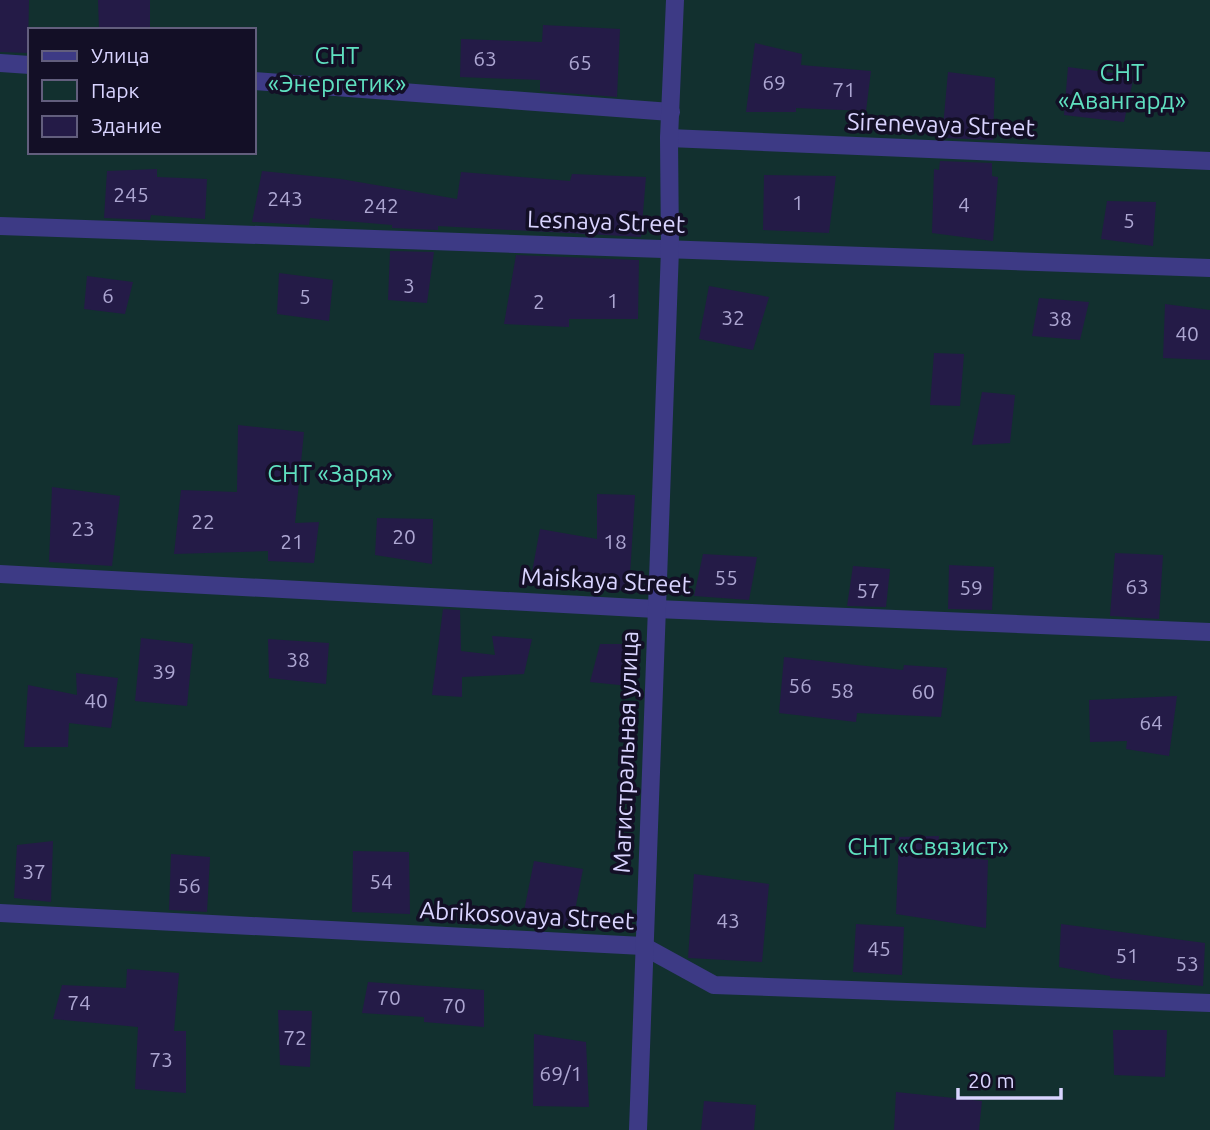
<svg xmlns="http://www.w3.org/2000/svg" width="1210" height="1130" font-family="Ubuntu,sans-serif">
	<rect width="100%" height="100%" fill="#130f26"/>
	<path fill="#12302f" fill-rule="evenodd" d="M0,0H1210V1130H0ZM30,30H254V152H30Z"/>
	<g fill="#241b47">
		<path d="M0,0H29L28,53L0,52Z"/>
		<path d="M98,0H150V30H99Z"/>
		<path d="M543,25L620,29L617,97L540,91V80L460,77L461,39L542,42Z"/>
		<path d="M755,43L802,54L801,65L871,71L866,111L796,108V112H746Z"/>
		<path d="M1068,67L1134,76L1124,122L1064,115Z"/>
		<path d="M948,72L995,78L993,140L942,138Z"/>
		<path d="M940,161L992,163V176L998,177L993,241L932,233L934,169L939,170Z"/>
		<path d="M157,169V177L207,179L205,219L151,215L150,220L104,218L107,171Z"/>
		<path d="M262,171L341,179L457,199L461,172L570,181L572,174L646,177L641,237L438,226V230L392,228V225L310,218L309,225L252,222Z"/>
		<path d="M764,175L836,176L829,233L763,230Z"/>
		<path d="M1107,201L1156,202L1153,246L1101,239Z"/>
		<path d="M390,251L434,252L427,303L388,300Z"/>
		<path d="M516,255L639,260L638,319H569V327L504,324Z"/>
		<path d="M279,273L333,280L329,321L277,314Z"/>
		<path d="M87,276L133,282L125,314L84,309Z"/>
		<path d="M709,286L769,297L753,350L699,339Z"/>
		<path d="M1039,298L1089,302L1080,340L1032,336Z"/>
		<path d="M1165,304L1210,310V360L1163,358Z"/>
		<path d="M934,353L964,354L960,406L930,405Z"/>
		<path d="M982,392L1015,395L1010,443L972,445Z"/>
		<path d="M238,425L304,432L295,523L319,522L314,563L268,561V551L174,554L181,490L237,492Z"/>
		<path d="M52,487L120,496L112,566L49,562Z"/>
		<path d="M597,494L635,495L629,591L597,589V576L532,572L540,529L597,539Z"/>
		<path d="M377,518L433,519L432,564L375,555Z"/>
		<path d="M1115,553L1163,555L1159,619L1110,616Z"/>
		<path d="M703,554L757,557L749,600L694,596Z"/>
		<path d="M949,565L994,567L992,610L948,609Z"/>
		<path d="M853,566L890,569L886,607L847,606Z"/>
		<path d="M443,609L460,610L461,651L495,655L492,636L532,639L524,674L462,677V697L432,695Z"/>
		<path d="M141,638L193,644L187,706L135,701Z"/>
		<path d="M268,639L329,643L326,684L269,678Z"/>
		<path d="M600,644H638L629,686L590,682Z"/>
		<path d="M784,657L903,670L904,665L947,668L941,717L857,713L856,722L779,713Z"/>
		<path d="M76,673L118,678L111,728L69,723L68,747H24L28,685L77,695Z"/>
		<path d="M1177,696L1169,756L1126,749L1127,741L1090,742L1089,700Z"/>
		<path d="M939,836L938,855L988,860L986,928L896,914L899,837Z"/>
		<path d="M53,841L51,902L14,898L17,845Z"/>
		<path d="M353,851L409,852L410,914L352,912Z"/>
		<path d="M171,854L210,857L207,912L169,910Z"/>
		<path d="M534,861L583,869L572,926L522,921Z"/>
		<path d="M694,874L769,884L762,962L688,958Z"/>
		<path d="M856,924L904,927L902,975L853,972Z"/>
		<path d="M1061,924L1205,943L1203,986L1110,978V976L1059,967Z"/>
		<path d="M127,969L179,973L174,1031H186V1093L135,1089L138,1027L53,1019L62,985L126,988Z"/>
		<path d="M368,982L484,990V1027L424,1022V1017L362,1013Z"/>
		<path d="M278,1010L312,1011L310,1067L280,1065Z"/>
		<path d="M1113,1030H1167L1165,1077L1114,1075Z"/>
		<path d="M534,1034L586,1042L589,1107L533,1106Z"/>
		<path d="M896,1092L982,1101L979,1130H894Z"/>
		<path d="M704,1101L756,1105L754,1130H701Z"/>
	</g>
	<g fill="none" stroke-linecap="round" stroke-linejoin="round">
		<g stroke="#3d3a85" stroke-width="18">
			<path d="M0,63L30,65"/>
			<path d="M254,81L671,112"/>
			<path d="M669,138L1210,161"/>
			<path d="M0,226L1210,268"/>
			<path d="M0,574L656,609L1210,632"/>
			<path d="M0,913L643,946L714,985L1210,1003"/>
			<path d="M638,1130L670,249L669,138L675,0"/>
		</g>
	</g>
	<g text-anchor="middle" stroke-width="7" stroke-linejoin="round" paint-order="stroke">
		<g font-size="21" fill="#aca6d1">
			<text x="485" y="66">63</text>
			<text x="580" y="70">65</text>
			<text x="774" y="90">69</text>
			<text x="844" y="97">71</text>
			<text x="131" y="202">245</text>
			<text x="285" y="206">243</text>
			<text x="798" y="210">1</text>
			<text x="964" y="212">4</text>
			<text x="381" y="213">242</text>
			<text x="1129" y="228">5</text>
			<text x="409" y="293">3</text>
			<text x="108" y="303">6</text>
			<text x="305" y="304">5</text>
			<text x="613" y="308">1</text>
			<text x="539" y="309">2</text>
			<text x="733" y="325">32</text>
			<text x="1060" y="326">38</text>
			<text x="1187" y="341">40</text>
			<text x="203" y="529">22</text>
			<text x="83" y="536">23</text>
			<text x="404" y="544">20</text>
			<text x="292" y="549">21</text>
			<text x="615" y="549">18</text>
			<text x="726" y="585">55</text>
			<text x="1137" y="594">63</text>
			<text x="971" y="595">59</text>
			<text x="868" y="598">57</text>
			<text x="298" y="667">38</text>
			<text x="164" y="679">39</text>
			<text x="800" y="693">56</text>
			<text x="842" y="698">58</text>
			<text x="923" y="699">60</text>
			<text x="96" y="708">40</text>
			<text x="1151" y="730">64</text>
			<text x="34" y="879">37</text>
			<text x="381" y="889">54</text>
			<text x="189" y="893">56</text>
			<text x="728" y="928">43</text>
			<text x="879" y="956">45</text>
			<text x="1127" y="963">51</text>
			<text x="1187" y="971">53</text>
			<text x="389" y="1005">70</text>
			<text x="79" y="1010">74</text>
			<text x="454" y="1013">70</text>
			<text x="295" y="1045">72</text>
			<text x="161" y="1067">73</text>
			<text x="561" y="1081">69/1</text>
		</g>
		<g font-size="24" fill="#5fe0c0" stroke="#130f26">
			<text x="337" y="64">СНТ<tspan x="337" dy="28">«Энергетик»</tspan></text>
			<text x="1122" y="81">СНТ<tspan x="1122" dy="28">«Авангард»</tspan></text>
			<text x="330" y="482">СНТ «Заря»</text>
			<text x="928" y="855">СНТ «Связист»</text>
		</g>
		<g font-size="24" fill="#d9d4ff" stroke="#130f26">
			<text transform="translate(941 125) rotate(2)" y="8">Sirenevaya Street</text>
			<text transform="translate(606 222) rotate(2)" y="8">Lesnaya Street</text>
			<text transform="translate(606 581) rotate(3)" y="8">Maiskaya Street</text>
			<text transform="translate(626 752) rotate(-88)" y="8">Магистральная улица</text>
			<text transform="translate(527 916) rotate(3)" y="8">Abrikosovaya Street</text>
		</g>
	</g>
	<rect x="28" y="28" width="228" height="126" fill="#130f26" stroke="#625e7d" stroke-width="2"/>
	<rect x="42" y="51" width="35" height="10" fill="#3d3a85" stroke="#625e7d" stroke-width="2"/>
	<text x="91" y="63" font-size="21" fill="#d9d4ff">Улица</text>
	<rect x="42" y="80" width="35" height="21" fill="#12302f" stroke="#625e7d" stroke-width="2"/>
	<text x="91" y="98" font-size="21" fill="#d9d4ff">Парк</text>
	<rect x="42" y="116" width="35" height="21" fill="#241b47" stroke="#625e7d" stroke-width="2"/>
	<text x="91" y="133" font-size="21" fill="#d9d4ff">Здание</text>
	<path d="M958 1088v10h103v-10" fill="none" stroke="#d9d4ff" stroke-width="3.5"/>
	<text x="968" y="1088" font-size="21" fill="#d9d4ff" stroke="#130f26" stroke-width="5" paint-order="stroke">20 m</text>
</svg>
